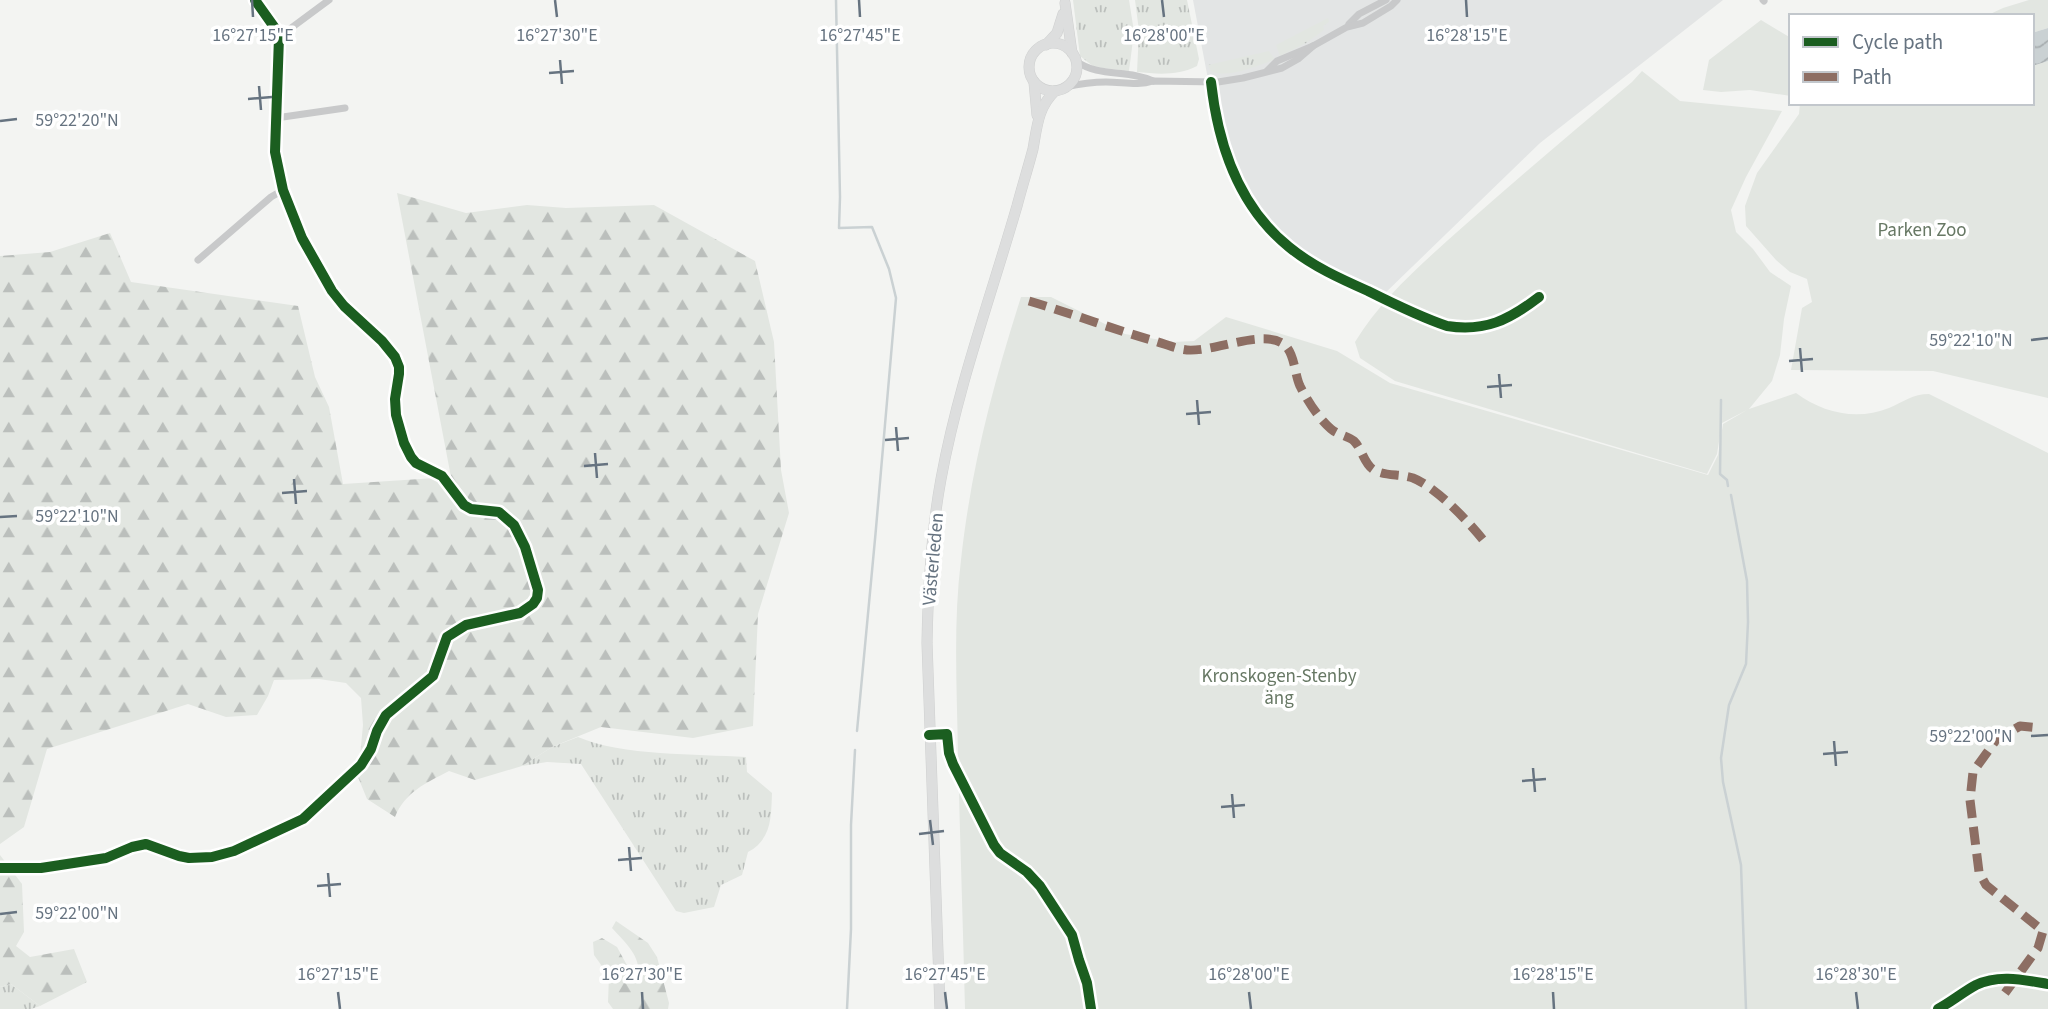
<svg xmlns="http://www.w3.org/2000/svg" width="2048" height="1009" font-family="'Source Sans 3',sans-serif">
	<defs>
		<pattern id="grass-tufts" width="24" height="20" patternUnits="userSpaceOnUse" patternTransform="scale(1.75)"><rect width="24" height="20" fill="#e2e6e1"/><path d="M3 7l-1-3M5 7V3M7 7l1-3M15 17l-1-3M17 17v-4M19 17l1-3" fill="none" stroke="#bbbfbc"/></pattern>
		<pattern id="forest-firs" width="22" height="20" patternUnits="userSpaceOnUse" patternTransform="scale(1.75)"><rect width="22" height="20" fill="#e2e6e1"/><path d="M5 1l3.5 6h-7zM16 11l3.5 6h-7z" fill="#bbbfbc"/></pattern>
		<pattern id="water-waves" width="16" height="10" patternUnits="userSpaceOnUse" patternTransform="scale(1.75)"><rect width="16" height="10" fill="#cad1d3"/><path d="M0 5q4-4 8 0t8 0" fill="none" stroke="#a8aeb0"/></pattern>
	</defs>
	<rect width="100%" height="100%" fill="#f3f4f2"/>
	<path fill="#e3e5e5" d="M1193,0H1723L1540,143L1381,297L1302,258L1241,195L1230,174L1221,148Z"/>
	<g fill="url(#grass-tufts)">
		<path d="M1073,0H1129L1134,32L1129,71L1094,67L1080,56Z"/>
		<path d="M1135,0H1187L1199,59L1197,66C1178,76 1157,74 1137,72L1139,31Z"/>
		<path d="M1328,18L1329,22L1323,26L1324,30L1306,43L1280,56L1276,45Z"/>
		<path d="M1269,51L1274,58L1273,60C1257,66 1226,79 1211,71L1208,65Z"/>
		<path d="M578,737C622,756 697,754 746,757L747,772L772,793C771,817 772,839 748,852L742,875L721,885L714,907L684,913L676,911L581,764L547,762L522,766L552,747Z"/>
		<path d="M11,984L40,1006L31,1009H0V987Z"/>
	</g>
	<g fill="url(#forest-firs)">
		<path d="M397,193L466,213L527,205L566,208L654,205L755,261L774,342L781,470L789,513L758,614L753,726L693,738L601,727L552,747L522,766L475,780L449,771C426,783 405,792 395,817L367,799L358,777L363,725L361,698L346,683L319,679L274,680L268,696L257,715L226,717L188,704L47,749L24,827L0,844V256L50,252L110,233L131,282L298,306L315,377L329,407L343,484L451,477Z"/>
		<path d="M0,855L22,884L24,932L16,946L30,957L74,949L87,982L40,1006L11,984L0,987Z"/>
		<path d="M616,921L648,943L657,957L669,1003L668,1009H613L608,1002L609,976L594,955L593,942L602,938L617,947L635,980L639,978C640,954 627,945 612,928Z"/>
	</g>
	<g fill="#e2e6e1">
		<path d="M2029,0H2048V28L2032,33V16H1986L2003,8Z"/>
		<path d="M1761,20L1791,38V96L1750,90L1721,92L1703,90L1709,60Z"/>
		<path d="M2048,61V398L1933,371L1791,370L1802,308L1812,302L1807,279L1790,272L1776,260L1746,226L1745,206L1757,173L1799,114L1800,103H2032V66Z"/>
		<path d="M1642,71L1680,101L1782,111L1746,177L1731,210L1736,232L1753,249L1770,272L1791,286L1784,319L1780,355L1772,381L1749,409L1796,393C1823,413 1857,421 1889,408C1903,402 1913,394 1929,394L2048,453V1009H965C963,924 960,840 958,755C957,690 953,624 961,560C971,468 993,385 1021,297H1051L1125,334L1173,342L1194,341L1226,317L1337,351L1390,383L1708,475L1718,455L1723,424L1747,410L1722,423L1717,454L1707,474L1395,381L1360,358L1355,342C1383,296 1426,260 1465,225C1520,176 1576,129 1632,82Z"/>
	</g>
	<path fill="url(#water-waves)" d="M2048,28V61L2032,66V33Z"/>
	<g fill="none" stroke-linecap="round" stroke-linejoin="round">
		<g stroke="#cad1d3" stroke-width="2.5">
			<path d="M836,0L840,197L839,228L872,227L889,269L896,298C884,442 871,587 857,731"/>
			<path d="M1721,400L1720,474L1727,480L1728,486"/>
			<path d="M1731,495L1747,581L1748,622L1746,664L1729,705L1721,758L1723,782L1741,865L1746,1009"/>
			<path d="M847,1009L851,929V825L855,750"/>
		</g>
		<g stroke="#cfd0d0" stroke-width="11">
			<g id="secondary">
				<path d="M1065,3L1072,53"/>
				<circle cx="1053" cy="67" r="24"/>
				<path d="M1046,45L1057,33L1063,14"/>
				<path d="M1034,82L1037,115"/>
				<path d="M940,1009L927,643C928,588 931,533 941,479C958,386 991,296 1017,206C1022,187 1028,168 1033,149C1037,127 1038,107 1055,91"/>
			</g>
		</g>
		<g stroke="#c8c9ca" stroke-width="7">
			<path d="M1763,0L1764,1"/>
			<path d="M1349,24L1359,14L1386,0"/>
			<path d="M279,37L329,0"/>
			<path d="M1076,61C1099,78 1128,69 1153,81"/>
			<path d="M1267,71L1277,61L1313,46L1347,27L1363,23L1391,6L1397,0"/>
			<path d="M1211,82C1218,145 1238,206 1289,247C1312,266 1341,279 1368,291C1394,304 1420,317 1447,326C1485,332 1509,320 1539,297"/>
			<path d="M1065,87C1079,84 1092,82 1106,82C1123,82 1138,86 1153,81L1218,82L1243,78L1282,68L1298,59L1313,46"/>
			<path d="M276,118L345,108"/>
			<path d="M198,260L271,197L283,190"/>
			<path d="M929,735L947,734L949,753L953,764L994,845L1000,853L1027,872L1040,886L1072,935L1079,960L1087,983L1091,1009"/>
			<path d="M0,868H41L106,858L132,847L146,844L179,856L189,858L212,857L234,851L303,819L361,765L371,749L377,731L386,715L433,676L447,637L466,625L520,613L533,604L537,598L538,590L525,547L514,525L499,512L471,509L464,505L442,476L416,463L411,457L404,443L396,415L395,399L399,374V367L395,357L382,341L344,306L332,291L302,238L283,190L275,152L279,37L277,31L255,0"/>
		</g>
		<use href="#secondary" stroke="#dddede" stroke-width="10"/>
		<g stroke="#8d6e63" stroke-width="9" stroke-dasharray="18 9" stroke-linecap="butt">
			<path d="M1029,301C1070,313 1110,328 1151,340C1163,343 1176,349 1187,350C1214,352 1260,330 1282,343C1295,351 1294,373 1300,386C1307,400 1319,419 1331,429C1338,435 1348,436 1354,441C1363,450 1364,466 1376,471C1387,476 1401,474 1413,478C1436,487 1469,522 1484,541"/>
			<path d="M2005,993L2038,948L2043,931L1986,885L1979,872L1970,800L1973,772L1996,740L2020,726L2040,728"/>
		</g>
		<g stroke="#fff" stroke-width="15">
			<g id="cycleway">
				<path d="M1211,82C1218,145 1238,206 1289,247C1312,266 1341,279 1368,291C1394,304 1420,317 1447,326C1485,332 1509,320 1539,297"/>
				<path d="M929,735L947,734L949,753L953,764L994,845L1000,853L1027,872L1040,886L1072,935L1079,960L1087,983L1091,1009"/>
				<path d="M0,868H41L106,858L132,847L146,844L179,856L189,858L212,857L234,851L303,819L361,765L371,749L377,731L386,715L433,676L447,637L466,625L520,613L533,604L537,598L538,590L525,547L514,525L499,512L471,509L464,505L442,476L416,463L411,457L404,443L396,415L395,399L399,374V367L395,357L382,341L344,306L332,291L302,238L283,190L275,152L279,37L277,31L255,0"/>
				<path d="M1938,1009C1951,1002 1963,992 1976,985C1999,974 2024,980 2048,984"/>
			</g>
		</g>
		<use href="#cycleway" stroke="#1b5e20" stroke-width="10"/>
	</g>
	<path fill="none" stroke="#667380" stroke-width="2.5" d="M252,0L253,17M555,0L557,17M859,0L860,17M1162,0L1164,17M1466,0L1467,17M560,60L562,84M549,73L574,71M259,86L261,110M248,99L272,97M0,121L17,119M2031,340L2048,338M1800,348L1802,372M1789,361L1813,359M1499,374L1501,398M1487,387L1512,385M1197,400L1199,425M1186,414L1211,412M896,427L898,451M885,440L909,438M595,453L597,478M584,466L608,464M294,479L296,504M282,493L307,491M0,517L17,516M2031,736L2048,735M1834,741L1836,766M1823,754L1848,752M1533,768L1535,792M1522,781L1546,779M1232,794L1234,818M1221,807L1245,805M930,820L933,845M919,834L944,831M629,847L631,871M618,860L642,858M328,873L330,897M317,886L341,884M0,914L17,912M338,992L340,1009M642,992L643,1009M945,992L947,1009M1249,992L1251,1009M1553,992L1554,1009M1856,992L1858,1009"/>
	<g text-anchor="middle" stroke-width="7" stroke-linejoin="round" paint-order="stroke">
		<g font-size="19" fill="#677864" stroke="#fff">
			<text x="1922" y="236">Parken Zoo</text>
			<text x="1279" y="682">Kronskogen-Stenby<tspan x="1279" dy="22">äng</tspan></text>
		</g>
		<g font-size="19" fill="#667380" stroke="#fff">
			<text transform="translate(932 559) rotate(-85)" y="7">Västerleden</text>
		</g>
	</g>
	<g font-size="18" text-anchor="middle" fill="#667380" stroke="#fff" stroke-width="7" stroke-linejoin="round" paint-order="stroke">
		<text x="253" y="41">16°27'15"E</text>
		<text x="557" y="41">16°27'30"E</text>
		<text x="860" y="41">16°27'45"E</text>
		<text x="1164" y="41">16°28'00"E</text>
		<text x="1467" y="41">16°28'15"E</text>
		<text x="77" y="126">59°22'20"N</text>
		<text x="1971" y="346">59°22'10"N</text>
		<text x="77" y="522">59°22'10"N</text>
		<text x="1971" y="742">59°22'00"N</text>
		<text x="77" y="919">59°22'00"N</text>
		<text x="338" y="980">16°27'15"E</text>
		<text x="642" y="980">16°27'30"E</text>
		<text x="945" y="980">16°27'45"E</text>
		<text x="1249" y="980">16°28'00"E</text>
		<text x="1553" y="980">16°28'15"E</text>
		<text x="1856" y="980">16°28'30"E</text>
	</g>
	<rect x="1789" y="14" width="245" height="91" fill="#ffffff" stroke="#c2c7cc" stroke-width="2"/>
	<rect x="1803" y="37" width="35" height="10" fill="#1b5e20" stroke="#c2c7cc" stroke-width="2"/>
	<text x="1852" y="49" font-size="21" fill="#667380">Cycle path</text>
	<rect x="1803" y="72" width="35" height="10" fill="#8d6e63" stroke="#c2c7cc" stroke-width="2"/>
	<text x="1852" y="84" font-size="21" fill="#667380">Path</text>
</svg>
